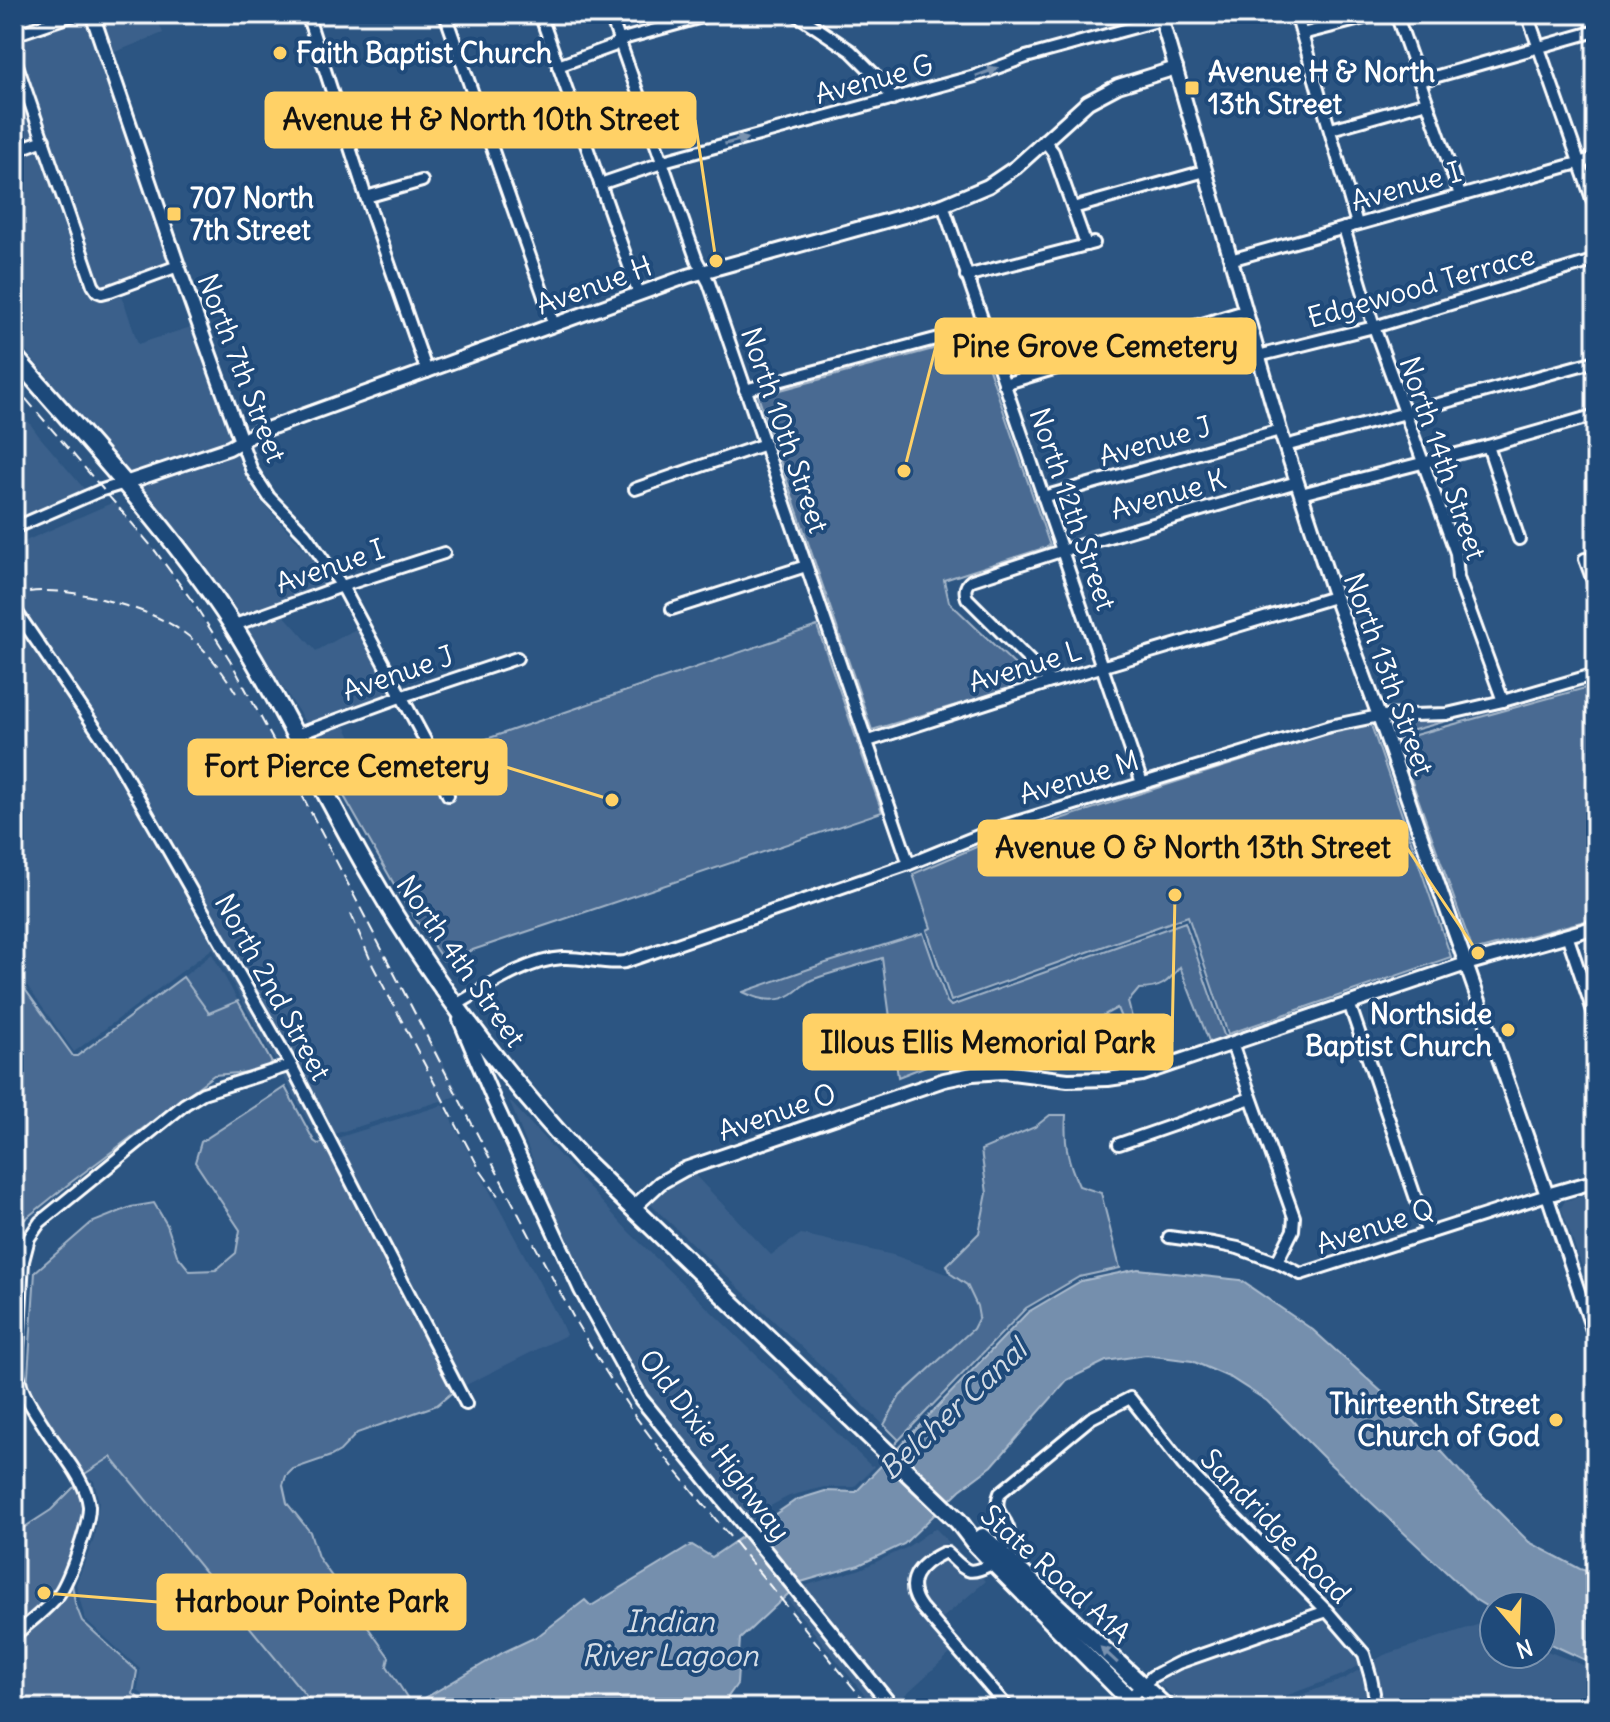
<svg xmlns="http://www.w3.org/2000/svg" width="1610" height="1722" font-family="Delius,sans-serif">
	<rect width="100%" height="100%" fill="#2c5582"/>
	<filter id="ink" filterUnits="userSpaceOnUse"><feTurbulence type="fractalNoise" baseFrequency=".0125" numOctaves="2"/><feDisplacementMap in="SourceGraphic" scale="16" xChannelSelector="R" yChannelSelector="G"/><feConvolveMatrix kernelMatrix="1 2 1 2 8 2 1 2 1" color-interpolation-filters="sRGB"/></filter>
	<g filter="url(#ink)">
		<g fill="#3b618b">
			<path d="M101,14H155L163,33L110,54L97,15Z"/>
			<path d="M87,15L172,263L99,286L14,44V40Z"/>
			<path d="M14,68L39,137L14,146Z"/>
			<path d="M42,146L93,296L96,297L120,290L138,344L194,326L234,438L131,476L14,337V156Z"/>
			<path d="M14,402L39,436L86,491L14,523Z"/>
			<path d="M237,447L260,500L308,553L331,585L238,619L137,484Z"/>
			<path d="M114,502L153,548L230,660L460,1095L318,1139L213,948L74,1052L14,967V546Z"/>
			<path d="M282,613L316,651L356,629L393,694L307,725L244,626Z"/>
			<path d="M344,723L368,774L339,784L336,787L311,734Z"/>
			<path d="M212,954L238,1001L209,1013L183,977Z"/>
			<path d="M509,1100L630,1233L871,1466L873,1465L874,1467L854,1487H824L789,1496L761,1511L750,1523L645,1396L577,1271Z"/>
			<path d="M443,1105L560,1321L566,1335L462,1387L334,1139Z"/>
			<path d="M690,1170L771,1255L801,1234L893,1255L953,1276L967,1285L977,1306L980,1317L973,1329L900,1396L884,1425L647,1201L668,1183Z"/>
			<path d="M1596,1192V1305L1561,1208L1565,1201Z"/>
			<path d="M111,1456L316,1708H162L138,1691L140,1669L85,1619L76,1584L94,1539L99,1502L94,1481L91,1479L84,1480L82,1476Z"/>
			<path d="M935,1528L973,1567H968L959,1559L933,1553L909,1578L907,1589L911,1601L953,1651L895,1704L801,1589L804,1586L861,1569L906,1548Z"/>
			<path d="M943,1558L964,1576H981L986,1581L939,1621L918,1596L916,1584L938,1561Z"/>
			<path d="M794,1595L887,1708H875L788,1600Z"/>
			<path d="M1326,1617L1360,1657L1362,1663L1342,1675L1253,1708H1187L1155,1681L1179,1665Z"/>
			<path d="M1480,1624L1494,1630V1654H1542V1649L1593,1669L1596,1672V1708H1266L1344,1679L1384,1655Z"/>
		</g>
		<g fill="#486b92" stroke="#a4b5c8" stroke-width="2">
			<path d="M978,337L1050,546L944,580L949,602L1033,682L872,730L758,396Z"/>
			<path d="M817,626L882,812L443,960L403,900L340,789Z"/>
			<path d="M1596,685V918L1473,951L1397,740Z"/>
			<path d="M1501,706L1396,735L1393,738L1470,954L1475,956L1469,958L1385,721L1448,719Z"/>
			<path d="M1374,722H1376L1460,961L1211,1046L1180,967C1167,983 1161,989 1139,989L1128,1002L1136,1033L1126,1030L1117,1008L1089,1023L1078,1031L1047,1033L1023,1030L1003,1034L989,1048L963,1059H944L898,1077L882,958C860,965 836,971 814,979C805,982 800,989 792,994C776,1004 759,1000 743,992L826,963L923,933L947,1002L951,1006L1185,922L1224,1035L1229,1038L1454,960L1455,955Z"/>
			<path d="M1371,725L1451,957L1228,1034L1188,916L951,1001L927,930L931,928L913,874L988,842L1323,735Z"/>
			<path d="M14,974L73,1056H77L183,977L209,1013L238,1001L273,1065L250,1072L214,1075L70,1183L14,1228Z"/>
			<path d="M285,1087L314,1141L318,1144L326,1142L454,1391L437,1405L357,1433L340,1451L331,1456L293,1469L286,1476L283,1485L287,1503L310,1532L318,1557L389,1657L387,1666L412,1705L409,1708H316L111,1457L83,1475L60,1445L27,1389L35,1272L91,1223L131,1207L154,1203L167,1225L177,1255L190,1271L216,1270L236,1253L240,1230L195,1162L201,1142Z"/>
			<path d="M1050,1115H1066C1064,1143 1067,1160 1079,1186L1101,1193L1120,1268L1079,1277L1026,1308L896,1443L895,1444L899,1440L884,1425L900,1396L973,1329L979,1317L977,1306L967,1285L951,1274L947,1265L979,1233L987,1193L981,1150L1035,1127Z"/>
			<path d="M91,1483L95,1501L90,1537L72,1584L75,1603L82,1621L137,1671L133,1694L154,1708H14V1534L51,1510L73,1488Z"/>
		</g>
		<path fill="#748fad" stroke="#acbcce" stroke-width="2" d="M1138,1269L1240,1280L1313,1330L1413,1420L1476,1489L1529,1542L1580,1569L1596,1574V1665L1542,1640V1606H1494V1611L1476,1600L1328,1462L1267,1401L1231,1378L1192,1361L1146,1355L1106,1361L1067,1380L992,1466L960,1490L904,1544L859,1565L801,1582L740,1639L737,1684L720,1708H416L425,1698L504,1652L538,1636L585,1600L591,1606L692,1545L712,1557L796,1500L825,1491L856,1492L1028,1312L1081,1281Z"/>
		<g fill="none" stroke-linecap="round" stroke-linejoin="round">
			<g stroke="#fff" stroke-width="16">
				<g id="minor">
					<path d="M307,14L366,197L427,372"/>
					<path d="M445,14L554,325"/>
					<path d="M540,14L639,294"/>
					<path d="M610,14L697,261L709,283L909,864"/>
					<path d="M796,14L851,51L874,74L893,99"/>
					<path d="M1296,14L1357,224"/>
					<path d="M1396,14L1460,195"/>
					<path d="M1527,14L1596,210"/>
					<path d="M1302,34L1380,14"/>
					<path d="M14,35L76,14"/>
					<path d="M14,56L93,285L97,291L102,293L110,291L178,266"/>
					<path d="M558,66L613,46L619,40L713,14"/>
					<path d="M1420,81L1596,31"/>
					<path d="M1331,129L1427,102"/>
					<path d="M1044,140L1053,152L1086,245"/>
					<path d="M14,151L44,140"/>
					<path d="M600,184L662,163L667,160L975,76L1026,57L1161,20"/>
					<path d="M366,197L422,181"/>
					<path d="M943,205L1142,783"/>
					<path d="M1073,208L1205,171"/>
					<path d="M1344,228L1374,327L1456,553L1458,578L1503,701"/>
					<path d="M1230,260L1596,158"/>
					<path d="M966,276L1094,243"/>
					<path d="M1258,356L1374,327L1596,260"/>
					<path d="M1004,384L1245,311"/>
					<path d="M745,390L984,326"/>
					<path d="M241,441L252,471L269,497L305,534L342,586L432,753L448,795"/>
					<path d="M1285,446L1596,361"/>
					<path d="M1488,446L1519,539"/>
					<path d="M635,489L765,444"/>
					<path d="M1301,494L1488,446L1596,415"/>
					<path d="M1043,497L1280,430"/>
					<path d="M14,528L99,491L125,483"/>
					<path d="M1585,559L1596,589"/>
					<path d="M14,608L115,757L291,1065L466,1404"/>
					<path d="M672,609L806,566"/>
					<path d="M232,626L342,586L444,553"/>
					<path d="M1051,682L967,598C964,590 965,585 972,580L1061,551L1297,482"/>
					<path d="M296,735L400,697L517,658"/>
					<path d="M868,741L1051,682L1334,597"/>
					<path d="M1567,935L1596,1020"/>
					<path d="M1349,1003L1428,1234"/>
					<path d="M454,1006C486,988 526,960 563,958C584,957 604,965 625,962L909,864L1000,827L1330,726L1379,716L1447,714L1503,701L1596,674"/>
					<path d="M1232,1044L1294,1217L1293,1230L1277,1262"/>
					<path d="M1119,1144L1251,1098"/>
					<path d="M1169,1237L1213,1243L1238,1248L1277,1262L1301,1274L1547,1195L1596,1342"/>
					<path d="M1000,1553C1003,1547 1010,1540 1009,1533C1008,1517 991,1514 1000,1493L1091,1418L1130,1398L1183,1465L1327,1611L1364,1654L1371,1678L1374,1693"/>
					<path d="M994,1563C967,1576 968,1573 947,1553H943C918,1565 903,1582 921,1607L1008,1708"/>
					<path d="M14,1636C28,1623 48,1609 59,1594C69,1580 90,1523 89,1506C86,1478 58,1450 44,1426C31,1406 18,1388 17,1365L23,1261L29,1238L40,1222L185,1104L203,1093L291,1065"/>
					<path d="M1129,1698L1153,1676L1178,1663L1327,1611"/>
				</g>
			</g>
			<g stroke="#fff" stroke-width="18">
				<g id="tertiary">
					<path d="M92,14L178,266L241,441"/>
					<path d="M1160,14L1280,430L1332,589L1379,716L1547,1195L1596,1181"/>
					<path d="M125,483L229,448L256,433L688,276L943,205L988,186L1016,167L1088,102L1118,86L1176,68"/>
					<path d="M460,1020L494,1101L581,1290L641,1399L893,1708"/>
					<path d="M632,1209L660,1183L685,1169L944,1080L973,1074L1003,1072L1068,1080L1108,1079L1142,1074L1466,964L1596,927"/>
				</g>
			</g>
			<g stroke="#fff" stroke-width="22">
				<g id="primary">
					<path d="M14,356C89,443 169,527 232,624C283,705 322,791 370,874C429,978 502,1072 583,1160L958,1521L974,1542L994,1563L1138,1708"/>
					<path d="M983,1537L1166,1708"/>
				</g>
			</g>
			<use href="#minor" stroke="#1f4a7a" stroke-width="10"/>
			<use href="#tertiary" stroke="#1f4a7a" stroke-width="12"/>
			<use href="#primary" stroke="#1f4a7a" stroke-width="16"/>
			<g stroke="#fff" stroke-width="2" stroke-dasharray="12 6" stroke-linecap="butt">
				<path d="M14,385L153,548L193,602L230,660L287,766L531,1238L577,1324L606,1372L632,1412L673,1467L870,1708"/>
				<path d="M29,592C56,589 82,593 109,601C172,618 201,636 236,693"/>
				<path d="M351,914L373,966L480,1170L501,1200"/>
			</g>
		</g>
		<defs><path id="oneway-solid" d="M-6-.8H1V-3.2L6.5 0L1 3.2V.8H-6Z" transform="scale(2)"/></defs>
		<g fill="#7992af">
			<use href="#oneway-solid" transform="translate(987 72) rotate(-21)"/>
			<use href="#oneway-solid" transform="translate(736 141) rotate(-15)"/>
			<use href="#oneway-solid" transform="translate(1109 1655) rotate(-137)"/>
		</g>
	</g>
	<g fill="#ffd166" stroke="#1f4a7a" stroke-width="3">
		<circle cx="280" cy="53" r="8"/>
		<rect x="1184" y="80" width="16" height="16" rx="4"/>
		<rect x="166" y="206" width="16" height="16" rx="4"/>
		<circle cx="1508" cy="1030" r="8"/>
		<circle cx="1556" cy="1420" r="8"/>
	</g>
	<g text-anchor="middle" stroke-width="8" stroke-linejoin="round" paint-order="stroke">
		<g font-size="28" font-weight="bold" fill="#fff" stroke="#1f4a7a" text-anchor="start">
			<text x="296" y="63">Faith Baptist Church</text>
			<text x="1208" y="82">Avenue H &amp; North<tspan x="1208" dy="32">13th Street</tspan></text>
			<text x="190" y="208">707 North<tspan x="190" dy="32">7th Street</tspan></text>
			<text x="1492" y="1024" text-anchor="end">Northside<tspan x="1492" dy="32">Baptist Church</tspan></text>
			<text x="1540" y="1414" text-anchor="end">Thirteenth Street<tspan x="1540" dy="32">Church of God</tspan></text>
		</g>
		<g font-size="28" fill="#fff" stroke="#1f4a7a">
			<text transform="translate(874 79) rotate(-15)" y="10">Avenue G</text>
			<text transform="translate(1406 186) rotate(-16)" y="10">Avenue I</text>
			<text transform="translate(594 285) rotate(-20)" y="10">Avenue H</text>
			<text transform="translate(1421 286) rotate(-16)" y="10">Edgewood Terrace</text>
			<text transform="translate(242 368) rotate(69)" y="10">North 7th Street</text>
			<text transform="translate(785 430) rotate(71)" y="10">North 10th Street</text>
			<text transform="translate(1155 441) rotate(-16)" y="10">Avenue J</text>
			<text transform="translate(1443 458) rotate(71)" y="10">North 14th Street</text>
			<text transform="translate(1168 494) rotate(-16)" y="10">Avenue K</text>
			<text transform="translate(1073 509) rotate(71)" y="10">North 12th Street</text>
			<text transform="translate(330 566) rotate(-19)" y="10">Avenue I</text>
			<text transform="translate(1025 666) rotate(-17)" y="10">Avenue L</text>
			<text transform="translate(398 673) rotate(-19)" y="10">Avenue J</text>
			<text transform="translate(1389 674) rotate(70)" y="10">North 13th Street</text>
			<text transform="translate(1079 777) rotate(-17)" y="10">Avenue M</text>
			<text transform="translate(461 961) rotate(55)" y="10">North 4th Street</text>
			<text transform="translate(273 987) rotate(61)" y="10">North 2nd Street</text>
			<text transform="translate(777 1112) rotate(-19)" y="10">Avenue O</text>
			<text transform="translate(1375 1226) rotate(-18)" y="10">Avenue Q</text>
			<text transform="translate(715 1445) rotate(53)" y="10">Old Dixie Highway</text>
			<text transform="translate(1276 1526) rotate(46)" y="10">Sandridge Road</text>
			<text transform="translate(1056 1574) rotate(42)" y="10">State Road A1A</text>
		</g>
		<g font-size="30" font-style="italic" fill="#d5dde6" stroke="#1f4a7a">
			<text transform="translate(953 1410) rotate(-43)" y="10">Belcher Canal</text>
			<text x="670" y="1632">Indian<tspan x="670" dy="34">River Lagoon</tspan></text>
		</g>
	</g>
	<path fill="none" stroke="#ffd166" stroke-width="3" d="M716 261L695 120M904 471L936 346M612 800L506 767M1478 953L1407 848M1175 895L1172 1042M44 1593L158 1602"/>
	<g fill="#ffd166" stroke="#1f4a7a" stroke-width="3">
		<circle cx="716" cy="261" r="8"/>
		<circle cx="904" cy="471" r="8"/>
		<circle cx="612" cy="800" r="8"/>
		<circle cx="1478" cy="953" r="8"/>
		<circle cx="1175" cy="895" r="8"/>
		<circle cx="44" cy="1593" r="8"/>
	</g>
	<g fill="#ffd166" stroke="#ffd166" stroke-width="3">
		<rect x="266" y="93" width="429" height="54" rx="8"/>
		<rect x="936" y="319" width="319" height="54" rx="8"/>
		<rect x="189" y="740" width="317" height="54" rx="8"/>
		<rect x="979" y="821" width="428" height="54" rx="8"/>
		<rect x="804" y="1015" width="368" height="54" rx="8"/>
		<rect x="158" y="1575" width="307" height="54" rx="8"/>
	</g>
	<g font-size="30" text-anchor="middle" font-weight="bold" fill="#111">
		<text x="481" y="130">Avenue H &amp; North 10th Street</text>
		<text x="1095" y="357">Pine Grove Cemetery</text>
		<text x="347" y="777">Fort Pierce Cemetery</text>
		<text x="1193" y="858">Avenue O &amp; North 13th Street</text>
		<text x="988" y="1053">Illous Ellis Memorial Park</text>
		<text x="312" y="1612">Harbour Pointe Park</text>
	</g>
	<rect width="1610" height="1722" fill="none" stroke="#1f4a7a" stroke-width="48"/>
	<rect x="24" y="24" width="1562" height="1674" fill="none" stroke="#fff" stroke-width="3" filter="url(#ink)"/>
	<g transform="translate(1518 1630) rotate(161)"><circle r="38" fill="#1f4a7a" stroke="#7992af" stroke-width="2"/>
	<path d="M0-6L14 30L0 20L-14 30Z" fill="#ffd166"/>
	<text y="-12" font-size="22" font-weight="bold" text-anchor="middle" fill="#ffffff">N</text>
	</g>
</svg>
